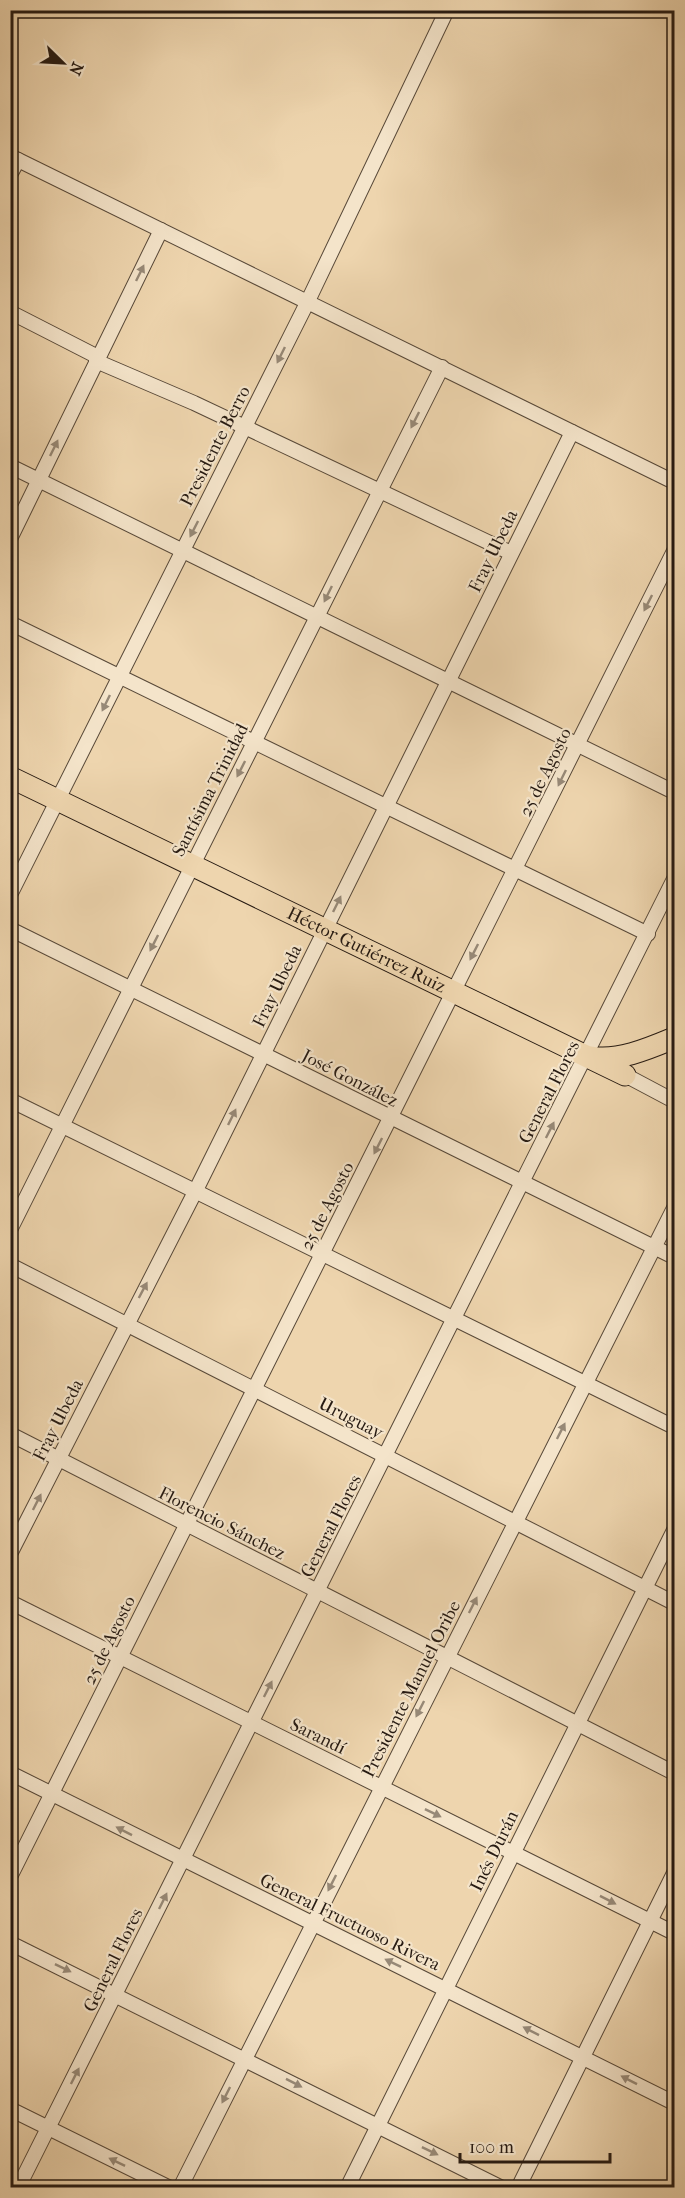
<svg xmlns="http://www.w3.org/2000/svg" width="685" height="2198" font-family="'IM FELL French Canon',serif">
	<rect width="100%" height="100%" fill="#eed5ae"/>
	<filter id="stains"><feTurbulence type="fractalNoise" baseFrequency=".00333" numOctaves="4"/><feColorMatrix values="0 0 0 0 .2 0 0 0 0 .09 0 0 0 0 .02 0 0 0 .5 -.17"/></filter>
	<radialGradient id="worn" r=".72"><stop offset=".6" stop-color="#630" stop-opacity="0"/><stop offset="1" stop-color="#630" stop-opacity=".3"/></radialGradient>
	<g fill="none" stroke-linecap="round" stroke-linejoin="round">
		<g stroke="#584939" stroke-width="16">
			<g id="minor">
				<path d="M10,156L674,482"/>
				<path d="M10,175L18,160"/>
				<path d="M10,312L98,357"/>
				<path d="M96,361L194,403L511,553"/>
				<path d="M10,466L674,792"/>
				<path d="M10,539L161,230"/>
				<path d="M10,623L648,934"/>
				<path d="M10,895L307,303L447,10"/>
				<path d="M10,929L674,1257"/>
				<path d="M625,1075L674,1101"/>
				<path d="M10,1100L674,1427"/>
				<path d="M10,1230L442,367"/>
				<path d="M10,1265L674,1603"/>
				<path d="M10,1434L674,1773"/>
				<path d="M10,1554L196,1190L572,432"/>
				<path d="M10,1602L674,1933"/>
				<path d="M10,1773L674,2103"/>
				<path d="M10,1877L674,551"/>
				<path d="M10,1943L502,2188"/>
				<path d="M10,2109L170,2188"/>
				<path d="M18,2188L674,879"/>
				<path d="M180,2188L674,1208"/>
				<path d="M347,2188L674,1530"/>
				<path d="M518,2188L674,1873"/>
			</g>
		</g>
		<g stroke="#261a12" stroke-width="23">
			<g id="highway">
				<path id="s1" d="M10,777L625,1075"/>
				<path d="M591,1057C618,1062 650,1048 674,1038"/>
			</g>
		</g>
		<use href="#minor" stroke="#f4e4ca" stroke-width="14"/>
		<use href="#highway" stroke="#eed5ae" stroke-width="21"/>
	</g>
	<defs><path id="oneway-solid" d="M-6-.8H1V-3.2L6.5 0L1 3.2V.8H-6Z" transform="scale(1.5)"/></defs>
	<g fill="#978977">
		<use href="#oneway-solid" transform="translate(140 273) rotate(-64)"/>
		<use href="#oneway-solid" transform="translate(281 355) rotate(116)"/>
		<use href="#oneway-solid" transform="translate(415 420) rotate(117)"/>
		<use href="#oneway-solid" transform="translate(54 448) rotate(-64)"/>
		<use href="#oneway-solid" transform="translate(194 529) rotate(117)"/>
		<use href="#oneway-solid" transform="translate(328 594) rotate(116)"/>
		<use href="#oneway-solid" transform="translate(648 603) rotate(117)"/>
		<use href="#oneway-solid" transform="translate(106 703) rotate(116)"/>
		<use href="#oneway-solid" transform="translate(241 769) rotate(117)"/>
		<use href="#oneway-solid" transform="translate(562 778) rotate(116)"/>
		<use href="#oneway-solid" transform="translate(337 904) rotate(-64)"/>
		<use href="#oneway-solid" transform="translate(154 943) rotate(117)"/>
		<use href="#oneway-solid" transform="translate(474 952) rotate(117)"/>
		<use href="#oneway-solid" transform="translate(232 1117) rotate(-64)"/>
		<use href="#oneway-solid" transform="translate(550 1130) rotate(-63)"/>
		<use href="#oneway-solid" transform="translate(378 1146) rotate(117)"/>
		<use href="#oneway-solid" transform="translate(143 1290) rotate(-62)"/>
		<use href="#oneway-solid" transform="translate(561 1431) rotate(-63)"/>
		<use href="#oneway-solid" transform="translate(37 1502) rotate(-63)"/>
		<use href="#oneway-solid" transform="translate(473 1605) rotate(-63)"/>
		<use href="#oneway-solid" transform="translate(268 1689) rotate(-63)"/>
		<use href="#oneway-solid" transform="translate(420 1709) rotate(117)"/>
		<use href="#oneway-solid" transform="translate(433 1813) rotate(26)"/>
		<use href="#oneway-solid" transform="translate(124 1831) rotate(-153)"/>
		<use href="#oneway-solid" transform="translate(332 1883) rotate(117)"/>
		<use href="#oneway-solid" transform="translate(608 1900) rotate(27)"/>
		<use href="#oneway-solid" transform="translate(163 1901) rotate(-64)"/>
		<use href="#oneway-solid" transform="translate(393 1963) rotate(-154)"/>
		<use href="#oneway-solid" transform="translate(63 1968) rotate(26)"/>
		<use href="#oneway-solid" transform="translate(531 2031) rotate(-153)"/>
		<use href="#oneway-solid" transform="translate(75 2076) rotate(-63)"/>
		<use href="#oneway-solid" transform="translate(629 2080) rotate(-153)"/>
		<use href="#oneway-solid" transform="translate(294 2083) rotate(27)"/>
		<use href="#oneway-solid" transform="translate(226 2095) rotate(117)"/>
		<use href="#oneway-solid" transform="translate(430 2151) rotate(26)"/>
		<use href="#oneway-solid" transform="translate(117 2162) rotate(-154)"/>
	</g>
	<g text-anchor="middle" stroke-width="4.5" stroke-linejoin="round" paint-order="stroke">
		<g font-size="18" fill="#261a12" stroke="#f4e4ca">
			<text transform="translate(215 446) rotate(-63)" y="6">Presidente Berro</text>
			<text transform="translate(493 551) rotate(-64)" y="6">Fray Ubeda</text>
			<text transform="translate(545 772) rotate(-64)" y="6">25 de Agosto</text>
			<text transform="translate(210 790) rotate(-63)" y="6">Santísima Trinidad</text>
			<text dy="6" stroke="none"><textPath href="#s1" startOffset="396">Héctor Gutiérrez Ruiz</textPath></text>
			<text transform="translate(277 986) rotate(-64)" y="6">Fray Ubeda</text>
			<text transform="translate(350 1078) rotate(27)" y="6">José González</text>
			<text transform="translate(549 1092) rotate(-63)" y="6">General Flores</text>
			<text transform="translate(327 1206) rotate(-63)" y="6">25 de Agosto</text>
			<text transform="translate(351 1418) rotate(27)" y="6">Uruguay</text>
			<text transform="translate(58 1420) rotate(-63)" y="6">Fray Ubeda</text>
			<text transform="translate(222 1523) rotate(27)" y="6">Florencio Sánchez</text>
			<text transform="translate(331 1526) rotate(-63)" y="6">General Flores</text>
			<text transform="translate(109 1640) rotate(-64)" y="6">25 de Agosto</text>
			<text transform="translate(411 1689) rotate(-63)" y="6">Presidente Manuel Oribe</text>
			<text transform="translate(318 1736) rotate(26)" y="6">Sarandí</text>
			<text transform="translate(494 1851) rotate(-64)" y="6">Inés Durán</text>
			<text transform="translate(350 1922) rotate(26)" y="6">General Fructuoso Rivera</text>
			<text transform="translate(113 1960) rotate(-64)" y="6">General Flores</text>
		</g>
	</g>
	<rect width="685" height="2198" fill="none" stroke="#eed5ae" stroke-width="36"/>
	<rect x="12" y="12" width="661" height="2174" fill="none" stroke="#261a12" stroke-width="3"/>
	<rect x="18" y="18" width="649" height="2162" fill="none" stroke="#261a12" stroke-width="1.5"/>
	<g transform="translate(63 63) rotate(114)" stroke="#f4e4ca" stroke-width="4.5" paint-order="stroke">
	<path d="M0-4.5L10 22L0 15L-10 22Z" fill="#261a12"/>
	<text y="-9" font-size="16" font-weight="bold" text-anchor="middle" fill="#261a12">N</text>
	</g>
	<path d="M460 2153v9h150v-9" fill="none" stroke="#261a12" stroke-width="3"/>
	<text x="469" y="2153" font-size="18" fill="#261a12" stroke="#f4e4ca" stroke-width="4.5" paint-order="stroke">100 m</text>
	<rect width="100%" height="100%" filter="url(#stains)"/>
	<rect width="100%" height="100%" fill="url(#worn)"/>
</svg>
